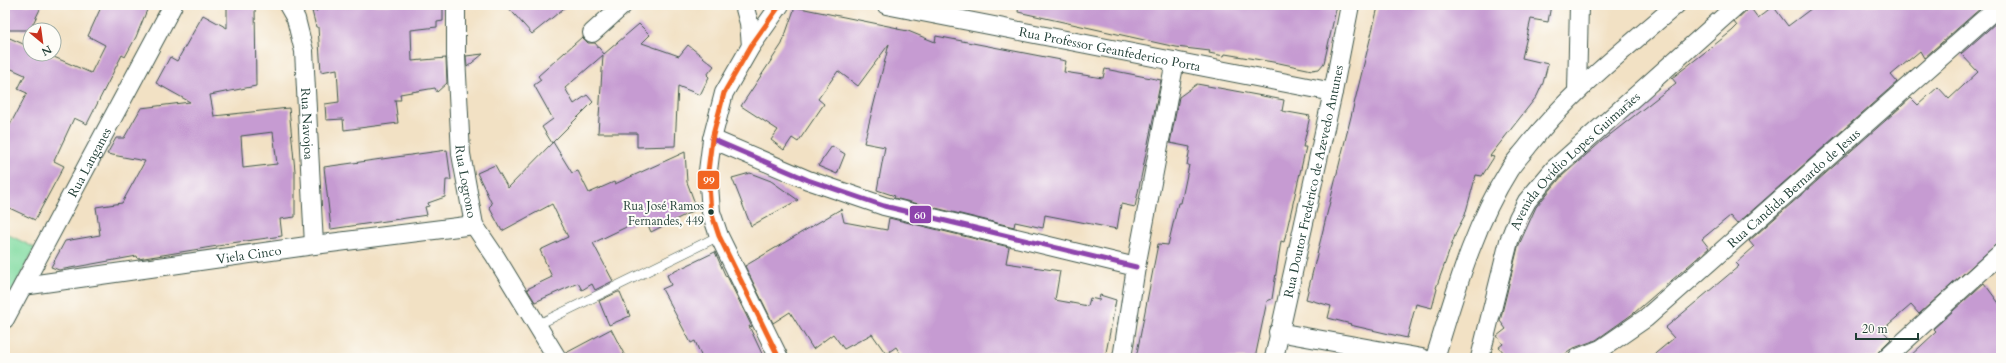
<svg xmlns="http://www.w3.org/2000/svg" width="2006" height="363" font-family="Cardo,serif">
	<rect width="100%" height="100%" fill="#fdfcf7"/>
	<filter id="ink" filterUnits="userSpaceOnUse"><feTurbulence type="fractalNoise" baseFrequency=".025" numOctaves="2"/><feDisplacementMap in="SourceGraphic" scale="8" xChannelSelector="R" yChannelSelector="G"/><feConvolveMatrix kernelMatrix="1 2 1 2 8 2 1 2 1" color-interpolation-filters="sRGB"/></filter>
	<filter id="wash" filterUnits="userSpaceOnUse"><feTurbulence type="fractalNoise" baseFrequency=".012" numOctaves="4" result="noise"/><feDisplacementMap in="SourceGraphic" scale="16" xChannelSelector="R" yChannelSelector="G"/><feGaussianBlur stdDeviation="0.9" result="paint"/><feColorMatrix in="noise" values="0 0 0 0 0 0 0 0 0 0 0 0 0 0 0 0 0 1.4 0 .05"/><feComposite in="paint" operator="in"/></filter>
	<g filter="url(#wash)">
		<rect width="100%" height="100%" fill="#f2e1c4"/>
		<path fill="#81dba1" stroke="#508c6a" d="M5,233L35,248L5,304Z"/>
		<g id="blocks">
			<g fill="#c69bd2" fill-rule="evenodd">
				<path d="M5,5H42L30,30H5Z"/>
				<path d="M102,5H149L136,37L125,57L122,55L87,124L74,118L54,161L64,166L35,220L5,206V134L27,93L18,89L25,75L5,66V36L30,47V54H47L91,73L105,45L88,36Z"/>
				<path d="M227,5H255L256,86L210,95L214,116L289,108L295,171V217L280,219L282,236L224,244V245L138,259L137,256L59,270L51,267L65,241L100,235L96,207L122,203L145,161L107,154L116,138H124L141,108L190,102L156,83L170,57L177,61L203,15L227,28ZM273,132L277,164L243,168L241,136Z"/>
				<path d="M316,5H443V21L437,22V27L411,30L412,61L446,58L447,83L437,92L435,88L400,94L401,100H395L398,123L344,130L343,119L326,120L325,104L339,102L337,69L321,72L318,27H316L312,11H317Z"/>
				<path d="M506,5H568L532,34Z"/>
				<path d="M1019,5H1337L1324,63L1319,69L1312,70L1279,63L1225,54L1224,56L1209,53L1210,51L1176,47L1018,12Z"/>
				<path d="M1386,5H1551L1548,22L1531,19L1522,58L1548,64L1543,83L1537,96L1490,156L1494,157L1482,176L1476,175L1465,215L1457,230L1436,288L1437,289L1432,308L1416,304L1407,338L1350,325L1351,324L1328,318L1331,306L1306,299L1378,7L1386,9Z"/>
				<path d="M1816,5H1981L1982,7L1924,58L1920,51L1891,75L1897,82L1737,224L1730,216L1702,239L1709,248L1634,313L1596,340L1574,348L1560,358H1508L1499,347L1503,344L1497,336L1506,329L1500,321L1518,247L1536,207L1562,176L1602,141L1676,83L1672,78L1732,31L1737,26L1734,22L1750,7L1758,18L1773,6L1788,26Z"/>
				<path d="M795,7L898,28L897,29L908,31L935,42L936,36L1066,61L1064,72L1103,78L1105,69L1161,80L1135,207L1121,204L1117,229L1045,215L1043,228L1015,222L1014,227L894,198L895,196L877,190L885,147L864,143L889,44L858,86L838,71L818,99L824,104L798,142L792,138L784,150L771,140L778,130L741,106L782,44Z"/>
				<path d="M1997,22L2001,26V240L1919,314L1911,305L1882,330L1891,339L1879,351L1876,358H1650L1674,338L1665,328L1739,266L1736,263L1754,247L1749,241L1911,98L1918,105L1938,87L1949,99L1978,72L1961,54Z"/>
				<path d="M639,24L650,35L642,43L679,56L688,45L714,66L707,75L709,77L700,95L678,86L675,146L637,147V133H598L603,55L565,88L574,104L587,95L593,102L552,143L542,127L553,119L534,85L541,80L538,76L582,37L588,43H595L604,54Z"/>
				<path d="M483,54L467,67L466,56Z"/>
				<path d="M1197,84L1284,100L1282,111L1310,116L1303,147H1306L1284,242L1281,241L1272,299L1267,301L1255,358H1136L1158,244L1168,245L1178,203H1181L1189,165H1187L1190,147L1170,143L1179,97Z"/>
				<path d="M553,142L572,173L578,171L589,193L614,182L615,184L685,152L687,182L697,209L651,232L645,218L593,243L613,281L595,290L592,284L582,290L578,283L535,302L527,289L552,277L540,250L568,237L552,204L502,231L489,207L492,204L477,173L495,165L508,188Z"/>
				<path d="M832,146L845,154L837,174L818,166Z"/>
				<path d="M447,150L451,180H446L445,197L428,203L429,206L425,207L427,215L331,229L324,167Z"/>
				<path d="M750,173L771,181L798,200L751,226L732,178Z"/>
				<path d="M841,209L844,222L887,230L889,218L1009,247L1006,263L1060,271L1055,300L1088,306L1090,298L1099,300L1100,295L1116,300L1105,358H903L896,347L886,354L872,334L844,349L833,334L813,349L790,312L773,323L745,266Z"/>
				<path d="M715,252L726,277L727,276L752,327L749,326L764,358H702L695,341L691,343L662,289L671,285L667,275Z"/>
				<path d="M1984,283L2001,306V358H1908L1936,332L1933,329Z"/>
				<path d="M618,292H620L630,316L609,325L599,301Z"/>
				<path d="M611,329L626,358H567L566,353Z"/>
			</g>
		</g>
	</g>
	<g filter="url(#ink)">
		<use href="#blocks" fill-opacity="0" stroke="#3f564a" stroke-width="1"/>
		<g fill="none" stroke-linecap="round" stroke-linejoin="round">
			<g stroke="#3f564a" stroke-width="10">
				<path id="lane" d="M537,325L719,236"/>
			</g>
			<g stroke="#3f564a" stroke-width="20">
				<g id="street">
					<path id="s1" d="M288,5L296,19L304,51L314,245"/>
					<path id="s2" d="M456,5V56L461,154L474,225L495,256L557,358"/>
					<path d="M744,5L749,23L751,46"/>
					<path id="s3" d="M886,5L1333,92"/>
					<path d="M592,33L623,5"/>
					<path d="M1577,91L1579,5"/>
					<path d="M712,139L808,180L884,206L1136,267"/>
					<path id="s4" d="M23,286L314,245L474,225"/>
					<path id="s5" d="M5,319L173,5"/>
					<path d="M1278,332L1422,358"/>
					<path d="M779,358L719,236L711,212L708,171L712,139L724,93L751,46L780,5"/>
					<path d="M1122,358L1136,267L1175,61"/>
					<path id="s6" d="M1274,358L1333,92L1350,5"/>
					<path d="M1435,358C1455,294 1473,227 1509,170C1514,162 1522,154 1528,146C1570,92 1624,50 1676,5"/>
					<path id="s7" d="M1480,358L1509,241L1518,218L1527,201L1554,169L1737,5"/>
					<path id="s8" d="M1578,358L1601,349L1646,318L2000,5"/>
					<path d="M1886,358L2001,253"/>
				</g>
			</g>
			<use href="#lane" stroke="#fff" stroke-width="9"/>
			<use href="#street" stroke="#fff" stroke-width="18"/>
			<g stroke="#fdfcf7" stroke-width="8">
				<path id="bus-1" d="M712,139L808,180L884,206L1136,267"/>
			</g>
			<g stroke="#fdfcf7" stroke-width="8">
				<path id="bus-2" d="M779,358L719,236L711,212L708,171L712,139L724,93L751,46L780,5"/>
			</g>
			<use href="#bus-1" stroke="#8e44ad" stroke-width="5"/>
			<use href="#bus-2" stroke="#f26522" stroke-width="5"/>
		</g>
	</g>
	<circle fill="#1f3d34" stroke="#fdfcf7" stroke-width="1.5" cx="711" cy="212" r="3.5"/>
	<g text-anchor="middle" stroke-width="4" stroke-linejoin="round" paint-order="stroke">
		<g font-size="12" fill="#1f3d34" stroke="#fdfcf7" text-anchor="end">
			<text x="704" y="210">Rua José Ramos<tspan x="704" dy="15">Fernandes, 449</tspan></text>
		</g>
		<g font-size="13" fill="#1f3d34" stroke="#fdfcf7">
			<text dy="5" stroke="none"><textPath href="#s3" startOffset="228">Rua Professor Geanfederico Porta</textPath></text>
			<text dy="5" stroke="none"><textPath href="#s1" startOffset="122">Rua Navojoa</textPath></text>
			<text dy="5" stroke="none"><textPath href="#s5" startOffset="178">Rua Langanes</textPath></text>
			<text dy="5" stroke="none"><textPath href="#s7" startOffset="226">Avenida Ovídio Lopes Guimarães</textPath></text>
			<text dy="5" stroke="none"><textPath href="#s2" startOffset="177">Rua Logrono</textPath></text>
			<text dy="5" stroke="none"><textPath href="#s6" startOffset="181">Rua Doutor Frederico de Azevedo Antunes</textPath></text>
			<text dy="5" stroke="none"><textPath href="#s8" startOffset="276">Rua Candida Bernardo de Jesus</textPath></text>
			<text dy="5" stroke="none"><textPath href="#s4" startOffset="228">Viela Cinco</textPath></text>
		</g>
	</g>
	<g stroke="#fdfcf7" stroke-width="1.5">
		<rect x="697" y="170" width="23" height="20" rx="4" fill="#f26522"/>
		<rect x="909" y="205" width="23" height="19" rx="4" fill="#8e44ad"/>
	</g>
	<g font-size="11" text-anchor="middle" font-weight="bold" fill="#fff">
		<text x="709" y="184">99</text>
		<text x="920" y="219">60</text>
	</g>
	<rect width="2006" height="363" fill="none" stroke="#fdfcf7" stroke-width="20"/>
	<g transform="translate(42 42) rotate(151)"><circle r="19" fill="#fdfcf7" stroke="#a4b0a9"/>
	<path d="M0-3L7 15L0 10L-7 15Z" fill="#c8321e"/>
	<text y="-6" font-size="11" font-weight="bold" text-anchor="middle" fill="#1f3d34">N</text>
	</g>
	<path d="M1856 333v6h62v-6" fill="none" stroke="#1f3d34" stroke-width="2"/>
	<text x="1862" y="333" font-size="12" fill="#1f3d34" stroke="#fdfcf7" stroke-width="3" paint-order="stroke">20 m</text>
</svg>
